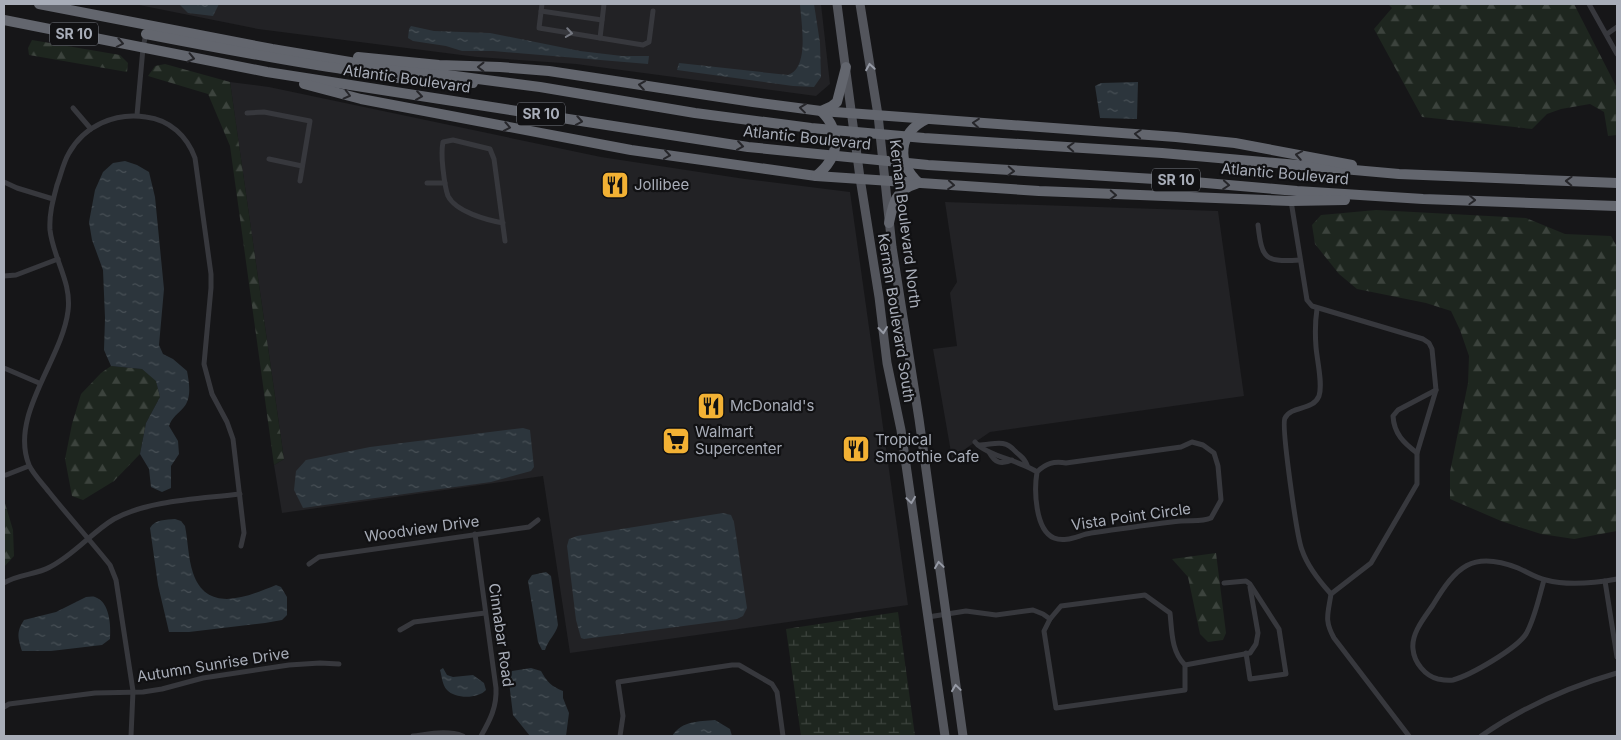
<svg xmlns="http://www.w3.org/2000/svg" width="1621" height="740" font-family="Inter,sans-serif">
	<defs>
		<pattern id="forest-firs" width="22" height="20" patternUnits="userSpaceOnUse" patternTransform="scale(1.25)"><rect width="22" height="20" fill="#1e261f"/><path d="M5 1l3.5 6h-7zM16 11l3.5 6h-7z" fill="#3c433d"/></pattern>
		<pattern id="wetland-marsh" width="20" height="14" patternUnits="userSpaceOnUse" patternTransform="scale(1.25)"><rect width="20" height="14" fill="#1e261f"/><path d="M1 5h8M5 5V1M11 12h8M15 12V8" fill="none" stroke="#3c433d"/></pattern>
		<pattern id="water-ripples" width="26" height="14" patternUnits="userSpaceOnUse" patternTransform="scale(1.25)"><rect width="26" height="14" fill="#2c353c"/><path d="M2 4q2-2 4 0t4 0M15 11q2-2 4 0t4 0" fill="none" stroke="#485056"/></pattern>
	</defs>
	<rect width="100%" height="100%" fill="#161618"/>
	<g fill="#222225">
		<path d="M134,4H821L830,84L816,96L576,64L477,57L258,29Z"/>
		<path d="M230,82L269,87L601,157L745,179L850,192L908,605L570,653L543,476L282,513L274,465L284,459Z"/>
		<path d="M945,202L1218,211L1244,396L990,432L952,458L933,349L957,346L950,293L957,282Z"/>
	</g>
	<g fill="url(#forest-firs)">
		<path d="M1388,4H1574L1617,88V135L1608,136L1604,112L1590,104L1561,109L1547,114L1532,129L1422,117L1374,29L1392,8Z"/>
		<path d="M32,40L120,55L128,63L127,72L29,55L28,48Z"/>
		<path d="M165,64L230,82L284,459L274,465L230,146L208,94L148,76L155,66Z"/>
		<path d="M1376,210L1526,218L1565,234L1611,236L1617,247V531L1574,539L1541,534L1501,521L1450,499V472L1468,383L1469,356L1460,330L1451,311L1426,303L1357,289L1339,274L1315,244L1312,225L1321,215Z"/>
		<path d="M111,366L142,369L156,380L160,397L146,423L140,454L114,481L83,500L72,496L65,459L72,424L81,394L101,373Z"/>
		<path d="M4,500L13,530L14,556L4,567Z"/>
		<path d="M1216,553L1226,633L1223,640L1208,642L1200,634L1188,577L1172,559Z"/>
	</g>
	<path fill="url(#wetland-marsh)" d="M898,612L915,736H801L786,629Z"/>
	<g fill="url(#water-ripples)">
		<path d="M179,4H219L213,16L188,13Z"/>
		<path d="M800,4H814L820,43L821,77L814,87L793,86L677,70L679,63L788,75C810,68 801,22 800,4Z"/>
		<path d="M411,26L434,31L490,33L580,51L622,56H649L648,64L493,51H462L446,46L413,41L408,38L409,29Z"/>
		<path d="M1138,82L1137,119L1100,118L1095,86L1101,83Z"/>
		<path d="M125,161L137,165L149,172L155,197L164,289L159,345L163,354L173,359L187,371C189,382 192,397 184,407C178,414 172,417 169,426L178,441L179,454L171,466V488L162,492L151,487L149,469L140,454L146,423L160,397L156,381L142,369L111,366L104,350L105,318L103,270L92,240L89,222L95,190L103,172L113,163Z"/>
		<path d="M523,428L530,430L534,467L531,471L491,482L303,508L294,490L296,471L306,460L370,447Z"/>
		<path d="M723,513L731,515L734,522L747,608L743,616L737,619L584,639L581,638L576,620L567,546L569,539L577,536Z"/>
		<path d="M175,519L181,521L185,526C188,541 188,558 193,573C207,614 247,597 276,585L281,587L287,597V615L282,620L265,623L189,632H169L158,585L150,528C155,519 166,520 175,519Z"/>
		<path d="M546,572L551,576L558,625C556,634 548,640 545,650H542L538,642L528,581L532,575Z"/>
		<path d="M86,597C89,597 92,596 95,597C110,602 111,626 110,639L102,645L51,651H22C18,638 16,632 24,620L56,612Z"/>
		<path d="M443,668L447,675L453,677L473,675L484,683L486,690C478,699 455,699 447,690C442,685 442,676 440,670Z"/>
		<path d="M531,668L541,671C547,682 551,686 563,691V698L569,713L566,736H530L513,715L509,682L510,674L512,671Z"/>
		<path d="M715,720L730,729L732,736H672C683,720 698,722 715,720Z"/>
	</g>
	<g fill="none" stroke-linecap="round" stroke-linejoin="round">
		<g stroke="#37383d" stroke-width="5">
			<path d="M542,4L539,28L643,45L649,42L653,11"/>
			<path d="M1589,4L1617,54"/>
			<path d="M541,11L602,20"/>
			<path d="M1607,34L1617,27"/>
			<path d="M600,38L604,4"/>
			<path d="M73,108L91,129"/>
			<path d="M247,113L264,112L310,121L300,181"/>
			<path d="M137,115L143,48L146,33"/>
			<path d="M269,159L302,166"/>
			<path d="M4,182L17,188L53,199"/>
			<path d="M427,183H445"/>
			<path d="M1291,201L1307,300L1312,306L1423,339L1429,343L1432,349L1436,390L1417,453V484L1371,563L1331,594C1328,614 1324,620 1334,638L1409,736"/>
			<path d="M503,223C487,220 456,212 448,196C445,188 444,178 443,169C442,160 441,152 443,142L453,140L490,149L494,159L505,241"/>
			<path d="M1258,225C1262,260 1265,262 1300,260"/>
			<path d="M4,276L16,275L58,259"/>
			<path d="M1317,309C1315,322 1315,334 1316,347C1317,360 1323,384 1319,396C1313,411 1292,405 1285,418C1281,425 1297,538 1302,550C1307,565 1321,583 1331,594"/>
			<path d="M4,368L39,383"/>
			<path d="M975,442C985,455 1021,461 1037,472C1046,463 1054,461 1066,463L1181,447L1192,442L1203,445L1214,453L1218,466L1221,500L1211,518C1202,522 1192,520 1181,521C1151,524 1121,529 1091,533C1079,535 1066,543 1054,538C1035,530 1034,490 1037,472"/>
			<path d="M978,445C993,445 1004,438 1015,451C1021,457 1024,457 1027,465"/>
			<path d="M989,452C995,463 1001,465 1012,460"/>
			<path d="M1417,453C1404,443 1394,434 1393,416L1398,410L1436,390"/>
			<path d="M6,475L29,466"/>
			<path d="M475,534L496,688C497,707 490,720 481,736"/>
			<path d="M309,564L319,557L529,527L538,520"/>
			<path d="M1544,580C1539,597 1535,618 1526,634C1516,649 1471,675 1453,680C1448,681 1443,680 1438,679C1425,676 1414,662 1413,649C1411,633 1425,617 1433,605C1456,567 1472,550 1518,568C1527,572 1536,578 1546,580C1568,586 1595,583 1617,579"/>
			<path d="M1605,581L1617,657"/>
			<path d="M4,583C18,574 36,575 50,567C74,555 92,532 114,519C149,500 201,499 240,494"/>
			<path d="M1224,583L1246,581L1250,584L1279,629L1286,674L1250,679L1246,653"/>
			<path d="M1145,595L1170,613C1172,631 1171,651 1185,665V690L1056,708L1044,631L1050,619L1061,606Z"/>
			<path d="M928,617L966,611L996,615L1033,610L1043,614L1050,619"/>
			<path d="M400,630L414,622L485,613"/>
			<path d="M1185,665L1250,653L1256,644L1258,633L1250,587"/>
			<path d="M4,707L9,704L95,693L143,692L162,689L203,678L289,665L320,663L339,664"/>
			<path d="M131,736L133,691L116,580L110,565C90,540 69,517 49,492C43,484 33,474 29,465C9,415 62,360 68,311C72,282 53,258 50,230C49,214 53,200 57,185C61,175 63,163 69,153C84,126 115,112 146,117C170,120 187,136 195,158L211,274V288L204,364L212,394L227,422L233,439L244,533L241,546"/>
			<path d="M413,736C430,734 447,730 463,736"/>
			<path d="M620,736L623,716L618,682L732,665H739L772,684L777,692L783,736"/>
			<path d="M1481,736C1523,707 1568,687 1617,673"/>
		</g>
		<g stroke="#53555c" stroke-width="9">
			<path d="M837,4L860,178L879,297L887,363L901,430L945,736"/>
			<path d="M860,4L878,115L892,247L919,419L963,736"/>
		</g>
		<g stroke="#63666e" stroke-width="10">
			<path d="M39,4L272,49L362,64L540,87L695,113L811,128L924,138L1162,153L1399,174L1617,183"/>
			<path d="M4,20L267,72L748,147L928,165L1171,180L1297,191L1423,199L1617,206"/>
			<path d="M146,34C213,47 281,60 348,70C389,77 432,84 473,83"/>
			<path d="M358,57L439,65L500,67L549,71L753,102L821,111L1176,137L1235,143L1352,165"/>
			<path d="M304,84L361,99L631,150L816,176L1039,191L1291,201L1345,200"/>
			<path d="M816,176C840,157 842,132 821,111L832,106L837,102L846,67"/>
			<path d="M919,183C896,162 898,133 927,119"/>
			<path d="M889,223C893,204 895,190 916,184"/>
		</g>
	</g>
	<defs><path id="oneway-chevron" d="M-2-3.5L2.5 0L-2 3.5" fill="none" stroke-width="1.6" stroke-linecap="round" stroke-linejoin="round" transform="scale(1.25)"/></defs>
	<use stroke="#757881" href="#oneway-chevron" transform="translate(569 33) rotate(9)"/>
	<g stroke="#26262a">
		<use href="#oneway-chevron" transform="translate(120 43) rotate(11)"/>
		<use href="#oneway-chevron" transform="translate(191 58) rotate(12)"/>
		<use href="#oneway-chevron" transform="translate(481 67) rotate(180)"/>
		<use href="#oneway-chevron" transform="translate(642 85) rotate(-172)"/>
		<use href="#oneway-chevron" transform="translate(347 95) rotate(14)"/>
		<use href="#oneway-chevron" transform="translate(419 96) rotate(8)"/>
		<use href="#oneway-chevron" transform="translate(803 108) rotate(-173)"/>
		<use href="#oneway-chevron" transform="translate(579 121) rotate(10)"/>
		<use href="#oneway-chevron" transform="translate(976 123) rotate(-175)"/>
		<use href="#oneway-chevron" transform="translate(507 127) rotate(11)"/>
		<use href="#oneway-chevron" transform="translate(1138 134) rotate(-176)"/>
		<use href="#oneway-chevron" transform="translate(740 146) rotate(8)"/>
		<use href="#oneway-chevron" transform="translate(1071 147) rotate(-177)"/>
		<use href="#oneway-chevron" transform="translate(667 155) rotate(8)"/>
		<use href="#oneway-chevron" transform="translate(1299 155) rotate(-170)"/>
		<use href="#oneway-chevron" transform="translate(1011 171) rotate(3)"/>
		<use href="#oneway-chevron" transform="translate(1569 181) rotate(-178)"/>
		<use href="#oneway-chevron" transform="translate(951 185) rotate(5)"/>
		<use href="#oneway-chevron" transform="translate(1226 185) rotate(5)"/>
		<use href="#oneway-chevron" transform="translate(1113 195) rotate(3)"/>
		<use href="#oneway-chevron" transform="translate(1472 200) rotate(2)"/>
	</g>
	<g stroke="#979ba6">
		<use href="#oneway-chevron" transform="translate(870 67) rotate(-99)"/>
		<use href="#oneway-chevron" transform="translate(883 330) rotate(84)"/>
		<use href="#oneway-chevron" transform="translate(911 500) rotate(82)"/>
		<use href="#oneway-chevron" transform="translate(939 565) rotate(-98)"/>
		<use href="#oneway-chevron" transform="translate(956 688) rotate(-98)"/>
	</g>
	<defs>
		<g id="restaurant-square" transform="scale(1.4375)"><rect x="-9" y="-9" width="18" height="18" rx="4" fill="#f2b134" stroke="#111113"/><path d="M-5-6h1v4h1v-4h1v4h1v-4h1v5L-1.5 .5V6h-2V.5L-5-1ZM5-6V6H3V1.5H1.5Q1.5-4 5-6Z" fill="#111"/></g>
		<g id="supermarket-square" transform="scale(1.4375)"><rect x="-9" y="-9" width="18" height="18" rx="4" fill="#f2b134" stroke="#111113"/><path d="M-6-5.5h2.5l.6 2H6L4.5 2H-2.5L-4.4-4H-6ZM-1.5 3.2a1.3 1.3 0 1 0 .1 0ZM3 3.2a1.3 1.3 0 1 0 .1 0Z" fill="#111"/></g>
	</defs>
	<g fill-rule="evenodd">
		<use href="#restaurant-square" x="615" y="185"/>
		<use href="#restaurant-square" x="711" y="406"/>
		<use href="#supermarket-square" x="676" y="441"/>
		<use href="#restaurant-square" x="856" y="449"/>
	</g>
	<g text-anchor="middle" stroke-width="4.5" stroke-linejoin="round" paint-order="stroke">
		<g fill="#111113" stroke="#7b7e86" stroke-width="1">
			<rect x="50" y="22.5" width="48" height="23" rx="4"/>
			<rect x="517" y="102.5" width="48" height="23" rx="4"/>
			<rect x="1152" y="168.5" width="48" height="23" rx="4"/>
		</g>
		<g font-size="14" font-weight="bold" fill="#a8adb8">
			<text x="74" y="39">SR 10</text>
			<text x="541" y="119">SR 10</text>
			<text x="1176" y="185">SR 10</text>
		</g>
		<g font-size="15" fill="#a8adb8" stroke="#111113">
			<text transform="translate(407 79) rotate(8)" y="5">Atlantic Boulevard</text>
			<text transform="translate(807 138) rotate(6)" y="5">Atlantic Boulevard</text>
			<text transform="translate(1285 174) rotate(5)" y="5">Atlantic Boulevard</text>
			<text transform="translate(905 224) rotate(83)" y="5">Kernan Boulevard North</text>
			<text transform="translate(896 318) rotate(81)" y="5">Kernan Boulevard South</text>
			<text transform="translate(1131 517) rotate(-8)" y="5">Vista Point Circle</text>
			<text transform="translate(422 529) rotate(-8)" y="5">Woodview Drive</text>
			<text transform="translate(501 635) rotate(82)" y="5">Cinnabar Road</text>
			<text transform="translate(213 665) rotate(-9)" y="5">Autumn Sunrise Drive</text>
		</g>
		<g font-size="15" fill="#a8adb8" stroke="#111113" text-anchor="start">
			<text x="634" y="190">Jollibee</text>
			<text x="730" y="411">McDonald's</text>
			<text x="695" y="437">Walmart<tspan x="695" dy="17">Supercenter</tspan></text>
			<text x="875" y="445">Tropical<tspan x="875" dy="17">Smoothie Cafe</tspan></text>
		</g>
	</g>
	<rect width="1621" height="740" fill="none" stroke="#a8adb8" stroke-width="10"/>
</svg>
